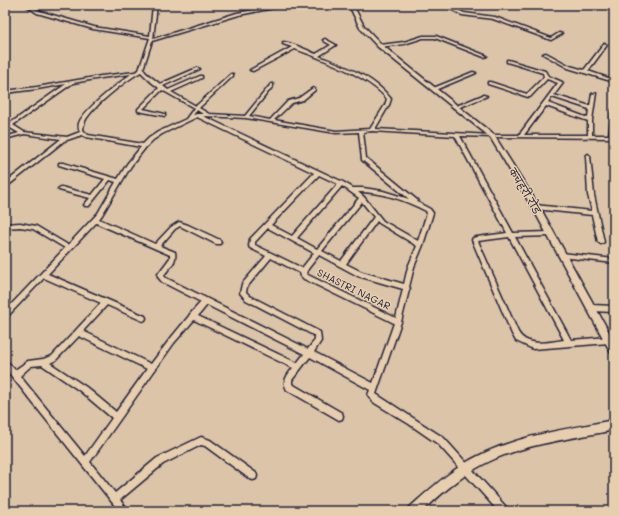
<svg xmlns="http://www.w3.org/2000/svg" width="619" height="516" font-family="Mali,'Playpen Sans Deva',sans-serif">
	<rect width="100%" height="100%" fill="#dbc4a8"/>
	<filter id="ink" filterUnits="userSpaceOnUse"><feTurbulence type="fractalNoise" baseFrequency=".025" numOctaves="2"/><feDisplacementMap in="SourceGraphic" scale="8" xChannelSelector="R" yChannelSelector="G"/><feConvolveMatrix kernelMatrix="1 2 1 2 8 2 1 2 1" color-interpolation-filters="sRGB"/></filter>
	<g filter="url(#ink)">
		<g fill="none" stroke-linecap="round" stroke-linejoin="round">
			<g stroke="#22223b" stroke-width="3">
				<g id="minor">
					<path d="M25,5H29L39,11L94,27L150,36L153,5H157L153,39L237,13L281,5H289L239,15L152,41L143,69L146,73L160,84L197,68L200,69L163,86L168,90L200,76H202V78L171,92L196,106L231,74H233V76L199,108L209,114L245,116L271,84H273V86L249,116L270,120L288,101L299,98L313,88L315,89V90L303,100L292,103L274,120L336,131L370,129L385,105L387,99C369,76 322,59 295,49L253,71L250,70L292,47L283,44V42C294,43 306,50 316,54L331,45L324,41L323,40L325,39L336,45L319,56C344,66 375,77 391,99L389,105L375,129L492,135H519L558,83L547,79L530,97H528L488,84V82H490L527,94L544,77L543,73L507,62V60H508L545,71L548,76L562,82L563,83L554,95L590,106L592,94L596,93L592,120V135H609L612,110L614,109V138L492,137L460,136L513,233L551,232L554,234L551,236L515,237L571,340L609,337L614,339V345L609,343L533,349L516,341L512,334L472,240L473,238L477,237L507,233L455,136L372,131L363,132L366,158L417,200L418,201L417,202L430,209L433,213L423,245L414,267L409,287L410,288L409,290L401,322L376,394L444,438L507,508L508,511H498L438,444L409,424L373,402L368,395L370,390L310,357L292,380V384L342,413L343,416L342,419L339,420L287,390C282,382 287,375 293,368L194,320L174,343L90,462L115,493L157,458L201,437L210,440L256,473L257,476L256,479L253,480L250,479L205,446L201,445L163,464L120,500L128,511H119L5,368V360L7,361L15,370L28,361L43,359L52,356L101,303L44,278L7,317L5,318V311L65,248L33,229L20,227L5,228V224L20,223L36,226L68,245L98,213L116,182L110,180L89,206H85L84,205L90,198L59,190L58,189L59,188L61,187L92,195L105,179L59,165V163H63L118,179L127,164L141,147L86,137L82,135L64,141L5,188V183L61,139L24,134L5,139V137L19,133L5,125V122L9,124L66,84L37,89L5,93V91L37,87L101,76L135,72L139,70L150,38L93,29L37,13ZM141,72L150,81L159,88L138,109V111L165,116V114L143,109L162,90L194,108L186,119L158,132L149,138L143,144L88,135L83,130C83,127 84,124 85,121C93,106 126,80 141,72ZM131,74C119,83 84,109 79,123C78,126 79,129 80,132L67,137L24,132L13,125L73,83L101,78ZM552,97L589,109L588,118L548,103ZM546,106L588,121V135H524ZM197,110L203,114H197L193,115ZM203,116L246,118L336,133L359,132L362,160L409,199L383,191L363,188H353L343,182ZM197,117L314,173L250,239L249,246L250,248L266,256L242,284L240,293L246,300L315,336V340L308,349L166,278L164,276V275C170,267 177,262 175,252L160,246L175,229L180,226L216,244H220L221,242L220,240L188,225L179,222L171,227L155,244L99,219L102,215L131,166L146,147L153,140L162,134ZM319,175L338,184L292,236L271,225ZM342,186L359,198L317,249L297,238ZM358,192C382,192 405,200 426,211L427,213L418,241L383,221L364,197ZM362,202L374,217L341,261L322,251ZM377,221L379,223L417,246L408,267L404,284L362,272L346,264ZM96,223L170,255V258L158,274V277L162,282L201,302L191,313L190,314L189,316L170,339L151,364L83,331L107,305L143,321L145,320L146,318L145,316L48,274ZM268,228L314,253L302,268L255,245V242ZM509,237L564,340C549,342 527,348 518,332L478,241ZM319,255L358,276L403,289L396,318L308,275L306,273L308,269ZM271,258L300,273L301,276L304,279L394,323L373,383L314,352L321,341L320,332L250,296L246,292L247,287ZM207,305L304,354L297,363L198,316ZM79,336L147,369L116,412L86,387L50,363L56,360ZM42,365L80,391L112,418L85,456L20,376L31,366Z"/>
					<path d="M443,5H448L464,13L495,17L551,38L559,33L562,34L551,40L493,19L462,15Z"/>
					<path d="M423,36H436L487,56L484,57L435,38H423L404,44L380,47L378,46L380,45L404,42Z"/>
					<path d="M604,44L607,45L588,71L614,80V82L568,68L543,54L546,53L570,66L584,70Z"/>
					<path d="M473,72L476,73L435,90L431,89Z"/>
					<path d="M483,95L487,96L458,108H454V107Z"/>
					<path d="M588,154L590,156L594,195L604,242L601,244L598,242L592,215L535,209L532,207L535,205L592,211L588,195L586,156Z"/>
					<path d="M560,253H562L614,259V263L562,257H560L559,255Z"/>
					<path d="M591,305L614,306V312L591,311L589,310L588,308L589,306Z"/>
				</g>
			</g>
			<g stroke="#22223b" stroke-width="3">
				<g id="secondary">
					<path d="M349,5H353L364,26L382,45L494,135L542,211L614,341V354L611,353L536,214L490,137L378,47L360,28Z"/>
					<path d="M614,420V430C572,439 525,443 486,463C462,475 442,493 423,511H408L410,507C427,492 443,477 462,465C508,436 562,430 614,420Z"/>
				</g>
			</g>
			<use href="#minor" fill="#e7ceaf" fill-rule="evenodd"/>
			<use href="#secondary" fill="#e7ceaf" fill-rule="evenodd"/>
		</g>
	</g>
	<g text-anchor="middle" stroke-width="3" stroke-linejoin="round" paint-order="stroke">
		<g font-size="10" fill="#22223b" stroke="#e7ceaf">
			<text transform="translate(525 191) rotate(59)" y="4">कचहरी रोड</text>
			<text transform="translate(354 289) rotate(26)" y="4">SHASTRI NAGAR</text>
		</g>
	</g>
	<rect width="619" height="516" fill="none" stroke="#e7ceaf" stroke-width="20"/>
	<rect x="10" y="10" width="599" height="496" fill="none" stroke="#22223b" stroke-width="1.5" filter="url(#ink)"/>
</svg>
